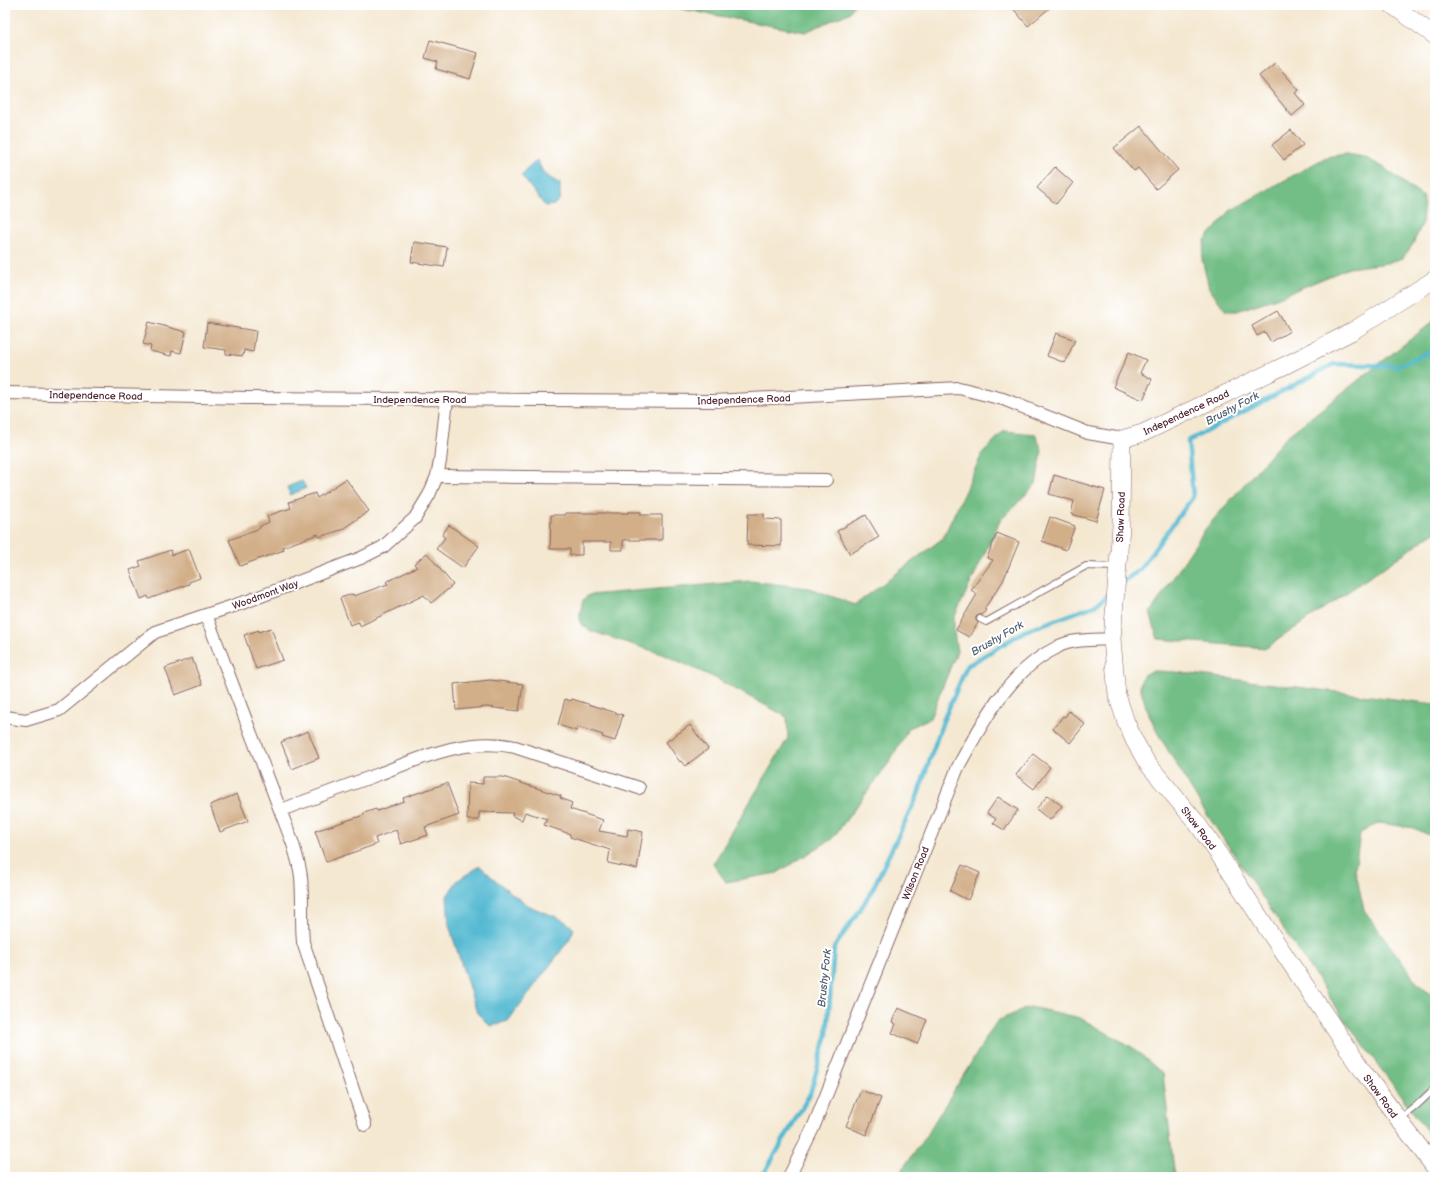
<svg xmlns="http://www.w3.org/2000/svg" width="1440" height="1182" font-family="'Balsamiq Sans',sans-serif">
	<rect width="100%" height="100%" fill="#fff"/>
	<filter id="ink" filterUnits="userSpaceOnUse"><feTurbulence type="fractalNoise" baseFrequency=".025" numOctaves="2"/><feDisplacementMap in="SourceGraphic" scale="8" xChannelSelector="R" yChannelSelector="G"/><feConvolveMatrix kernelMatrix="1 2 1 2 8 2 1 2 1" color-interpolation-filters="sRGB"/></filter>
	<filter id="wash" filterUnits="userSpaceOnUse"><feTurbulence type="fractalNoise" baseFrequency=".012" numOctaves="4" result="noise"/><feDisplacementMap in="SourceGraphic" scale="16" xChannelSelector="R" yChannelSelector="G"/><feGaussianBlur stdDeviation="0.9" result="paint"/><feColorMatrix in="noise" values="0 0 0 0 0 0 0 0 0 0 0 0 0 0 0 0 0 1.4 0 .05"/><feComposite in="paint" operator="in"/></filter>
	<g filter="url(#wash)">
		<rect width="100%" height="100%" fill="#f4e8d1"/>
		<g fill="#72be86" stroke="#5e6e58">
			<path d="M661,5H854L849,13L805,32Z"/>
			<path d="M1346,154L1364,157L1383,167L1424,198L1422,224L1413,244L1403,258L1387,263L1349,268L1279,297L1237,311H1226L1209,288L1202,259L1205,240L1230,211L1326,157Z"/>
			<path d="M1435,320V532L1266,648L1158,639L1150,613L1206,528L1286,437Z"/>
			<path d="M1004,431L1035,434L1042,450L1036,484L1000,521L954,618V632L957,651L930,718L909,728L888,764L832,839L777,873L726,882L713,864L788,738L787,717L713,677L665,655L591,631L580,623V613L583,600L589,595L750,581L809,588L855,605L943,538L983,452Z"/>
			<path d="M1154,671L1175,672L1435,704V838L1414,828L1379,823L1360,833L1355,869L1364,910L1418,984L1435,998V1142L1342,1016L1202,807L1157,732L1146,707L1140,686L1143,675Z"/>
			<path d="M1030,1007L1080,1018L1132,1047L1163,1074L1174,1170L1176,1177H897L927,1134L997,1021Z"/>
		</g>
		<g fill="#54bad2" stroke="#4f6c7e">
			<path d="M537,160L544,174L560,184V199L554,205L545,206L521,175Z"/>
			<path d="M302,481L306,488L290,495L287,487Z"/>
			<path d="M480,866C495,880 511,894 528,905C543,914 561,915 574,929L569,940L508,1021L490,1026L477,1013L449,925L447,896L458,880Z"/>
		</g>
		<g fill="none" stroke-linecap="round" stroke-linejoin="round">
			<g stroke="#54bad2" stroke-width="4.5">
				<path d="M1121,584L1139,570L1193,497L1188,441L1334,364L1397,366L1435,350"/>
				<path d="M762,1177L810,1094L827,1034L834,948L869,896L917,797L943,721L967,666L1025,631L1094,606L1111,593"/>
			</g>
		</g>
		<g id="blocks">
			<g fill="#d2af88">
				<path d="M1010,5H1053L1028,26Z"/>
				<path d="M430,40L478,53L470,79L436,69L438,62L425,58Z"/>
				<path d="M1275,63L1299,90L1295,93L1305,105L1292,116L1259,76Z"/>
				<path d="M1141,126L1178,170L1156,189L1138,168L1134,171L1114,148Z"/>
				<path d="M1291,130L1303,145L1284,160L1272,145Z"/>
				<path d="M1055,167L1073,183L1056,204L1037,188Z"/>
				<path d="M414,242L447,247L444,267L411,262Z"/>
				<path d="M1278,311L1290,331L1271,342L1265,332L1257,336L1252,326Z"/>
				<path d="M149,322L186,332L181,353L172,351L171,356L150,351L151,346L143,344Z"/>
				<path d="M207,323L256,331L253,352L244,350L243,356L226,354V350L204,347Z"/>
				<path d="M1056,333L1075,340L1065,363L1047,356Z"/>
				<path d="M1129,352L1146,360L1140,373L1152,379L1143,400L1113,387Z"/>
				<path d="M1054,475L1105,490L1096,521L1071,514L1074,501L1049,494Z"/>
				<path d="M346,479L369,511L341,530L319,537L318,534L283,547L284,550L240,566L229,540L260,528V526L269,522L267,516L291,508L289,502L315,493L317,498Z"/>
				<path d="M628,512H641V515H662V540H623V550H611V542H582V555H570V549H550L551,515H565V513H628Z"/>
				<path d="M748,514H764V519L781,520V546L747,545Z"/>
				<path d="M866,515L879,537L850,554L837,531Z"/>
				<path d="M1050,517L1075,526L1066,550L1042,541Z"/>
				<path d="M449,525L479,546L463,568L436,549L445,538L442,535Z"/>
				<path d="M997,533L1019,542L1003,581L984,609L986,610L982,615H979L976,617V620L978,623L969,637L956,630L977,594L971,590L993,560L987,558Z"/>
				<path d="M189,549L200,578L189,582V584L149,599L148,596L141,599L130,570L141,566L139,561L171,550L172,555Z"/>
				<path d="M427,553L453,585L431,603L424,595L360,626L359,622L350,625L340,598L353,594L354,596L388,584L386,582L417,567L414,564Z"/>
				<path d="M271,628L283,660L256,669L244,635L259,630V632Z"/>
				<path d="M192,658L202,685L175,695L165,668Z"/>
				<path d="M490,680L523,684L519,711L487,707L456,710L454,684Z"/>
				<path d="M565,699L571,701L572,699L623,715L615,741L602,737L603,735L578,727L577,731L558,725Z"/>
				<path d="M1069,711L1085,724L1070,743L1053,729L1063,716L1065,717Z"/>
				<path d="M690,725L708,749L685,766L681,761L680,762L666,742Z"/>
				<path d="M308,731L319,758L292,769L281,742Z"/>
				<path d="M1033,754L1050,767L1034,789L1016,775Z"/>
				<path d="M483,777H503L561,796L560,798L572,803L570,809L603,820L599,831L627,836L628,829L643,832L637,869L608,863L610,850L570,837V834L544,825L547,819L525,812L522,820L512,816L513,813L479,812V820H467L468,783L483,784Z"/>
				<path d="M447,783L459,815L425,827L428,835L401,844L396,830L375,838L377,844L326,862L315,831L364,815V813L376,809L377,811L404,801L403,798Z"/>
				<path d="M237,794L248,821L220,832L210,805Z"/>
				<path d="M1048,795L1062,806L1050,820L1036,809Z"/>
				<path d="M998,797L1018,810L1004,830L993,823L996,819L987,813Z"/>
				<path d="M962,865L980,873L968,900L950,891Z"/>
				<path d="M898,1008L927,1020L917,1044L892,1033L896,1024L892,1022Z"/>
				<path d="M861,1090L881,1098L866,1135L846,1126Z"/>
			</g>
		</g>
	</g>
	<g filter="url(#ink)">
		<use href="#blocks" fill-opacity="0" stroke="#866565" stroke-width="1"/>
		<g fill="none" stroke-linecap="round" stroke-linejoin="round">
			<g stroke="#866565" stroke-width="8">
				<g id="lane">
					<path d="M980,619L986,622L1086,566L1116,567"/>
					<path d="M1400,1119L1416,1106L1435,1088"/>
				</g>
			</g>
			<g stroke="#866565" stroke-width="14">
				<g id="street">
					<path d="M5,393L248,398L713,401L959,388L1003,399L1088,433L1122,439"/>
					<path d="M437,476L826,480"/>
					<path d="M206,615L293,844C296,855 300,866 301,877C303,899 301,920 303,942L365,1125"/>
					<path d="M5,717L26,720L59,710L155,632L248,601L361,558L383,547L415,518L429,495L437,476L440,461L447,399"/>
					<path d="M281,810C313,798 346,786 379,774C423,757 467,737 515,747L639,788"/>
					<path d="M789,1177L813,1128L958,767C982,723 1009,671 1056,648C1059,646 1063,644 1067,643C1081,639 1098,640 1112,639"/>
				</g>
			</g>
			<g stroke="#866565" stroke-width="18">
				<g id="secondary">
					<path d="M1392,5L1435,36"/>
					<path d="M1435,279L1351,332L1288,364L1143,433L1122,439L1121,526L1112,639L1117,695L1126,722L1134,740L1147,763L1196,822L1218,853L1268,930L1365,1074L1435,1168"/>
				</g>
			</g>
			<use href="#lane" stroke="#fff" stroke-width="6"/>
			<use href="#street" stroke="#fff" stroke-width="12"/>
			<use href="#secondary" stroke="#fff" stroke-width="17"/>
		</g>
	</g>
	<g text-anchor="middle" stroke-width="4" stroke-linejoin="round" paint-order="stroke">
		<g font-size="10" fill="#4a1f2b" stroke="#fff">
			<text transform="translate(96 395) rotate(1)" y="4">Independence Road</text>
			<text x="420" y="403">Independence Road</text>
			<text transform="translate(744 399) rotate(-2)" y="4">Independence Road</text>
			<text transform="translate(1186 412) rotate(-25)" y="4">Independence Road</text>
			<text transform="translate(1120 517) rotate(-88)" y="4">Shaw Road</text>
			<text transform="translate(265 594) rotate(-20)" y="4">Woodmont Way</text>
			<text transform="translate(1199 828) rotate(53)" y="4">Shaw Road</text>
			<text transform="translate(915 873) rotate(-68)" y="4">Wilson Road</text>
			<text transform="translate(1381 1096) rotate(54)" y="4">Shaw Road</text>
		</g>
		<g font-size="11" font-style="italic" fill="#4e5d6e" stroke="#fff">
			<text transform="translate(1232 408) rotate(-28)" y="4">Brushy Fork</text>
			<text transform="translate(997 638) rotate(-30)" y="4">Brushy Fork</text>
			<text transform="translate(824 978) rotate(-84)" y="4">Brushy Fork</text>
		</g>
	</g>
	<rect width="1440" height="1182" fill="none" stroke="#fff" stroke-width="20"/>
</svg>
